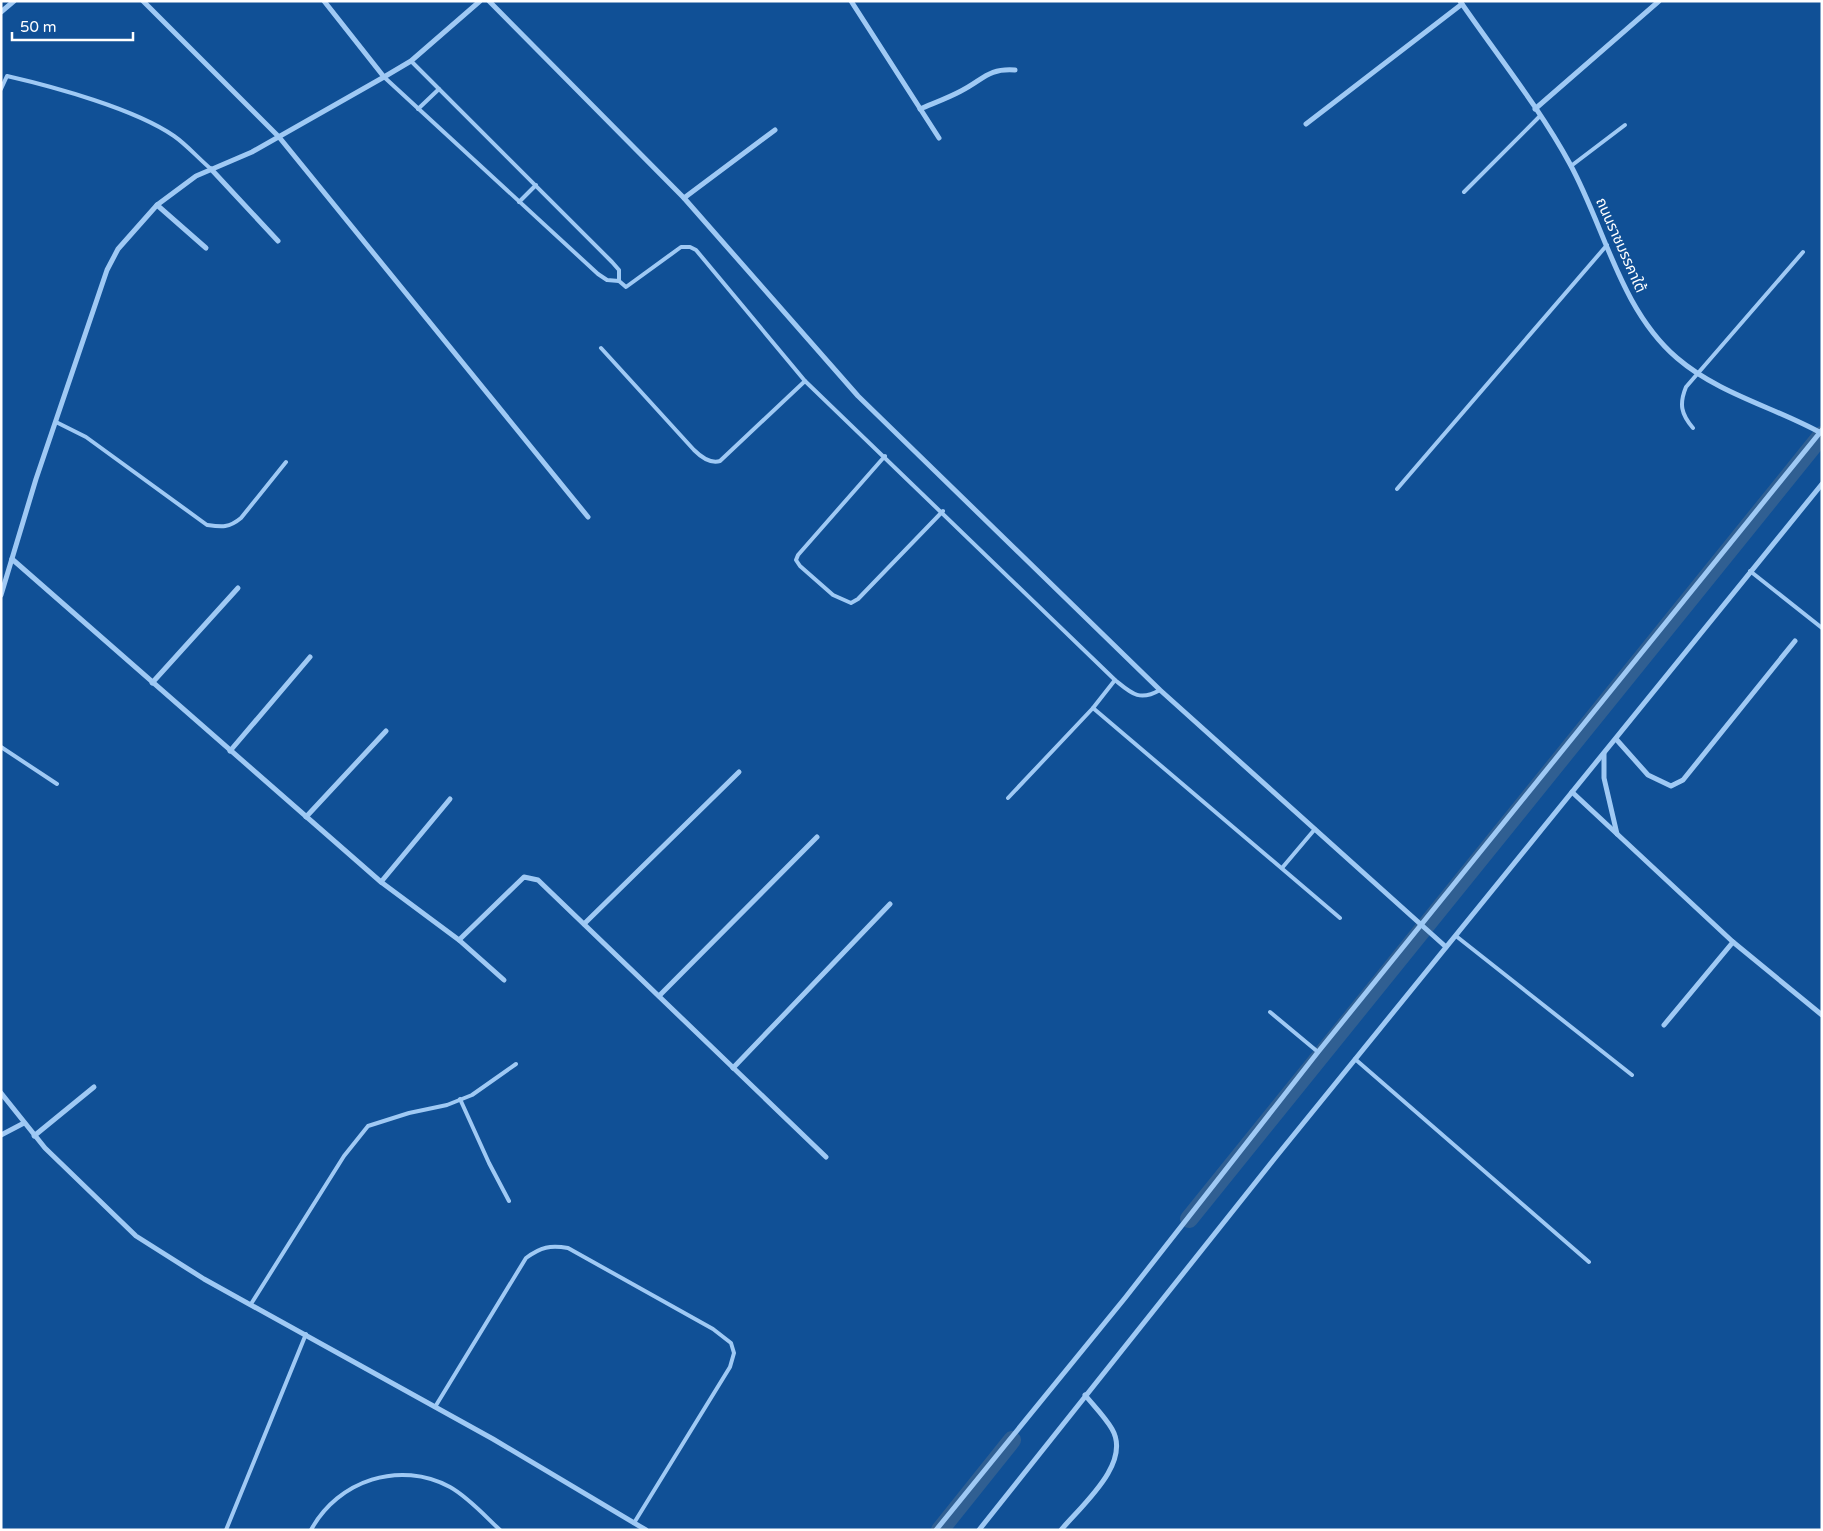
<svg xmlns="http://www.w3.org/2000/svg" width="1823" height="1531" font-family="'Varela Round','Noto Sans Thai',sans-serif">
	<rect width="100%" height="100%" fill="#105096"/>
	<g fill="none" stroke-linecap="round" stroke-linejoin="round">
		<g stroke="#305f92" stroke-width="18">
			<path d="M1189,1219L1822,435"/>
			<path d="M940,1530L1012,1440"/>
		</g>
		<g stroke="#9fc9f4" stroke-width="4">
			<path d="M411,61L612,262L619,270V281"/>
			<path d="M384,77L598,274L607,280L619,281L626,287L681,247H690L696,250L805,381"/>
			<path d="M1,89L7,76C55,87 135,109 174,136C187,145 199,159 211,169"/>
			<path d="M418,109L439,89"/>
			<path d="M1571,166L1625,125"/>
			<path d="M1464,192L1540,116"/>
			<path d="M519,202L536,185"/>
			<path d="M601,348L694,450C701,457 710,464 720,461L805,381L1115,680C1131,693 1139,702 1160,690"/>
			<path d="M56,422L86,437L207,525C222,527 229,528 241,518L286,462"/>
			<path d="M1693,428C1681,414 1679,404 1686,387L1803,252"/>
			<path d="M885,456L798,555L796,560L800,566L833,595L851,603L858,599L943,511"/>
			<path d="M1397,489L1607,245"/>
			<path d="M1750,571L1822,628"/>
			<path d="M1115,680L1093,708L1340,918"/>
			<path d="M1,747L57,784"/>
			<path d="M1008,798L1093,708"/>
			<path d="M1282,868L1315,829"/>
			<path d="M1456,936L1632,1075"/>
			<path d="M1270,1012L1318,1052"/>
			<path d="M1355,1059L1589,1262"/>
			<path d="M460,1099L489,1163L509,1201"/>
			<path d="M251,1304L344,1156L368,1126L409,1113L447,1105L472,1095L516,1064"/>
			<path d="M435,1407L526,1258C541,1247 550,1245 568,1248L713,1329L731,1343L734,1353L730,1367L634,1523"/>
			<path d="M226,1530L306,1334"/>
			<path d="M311,1530C338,1480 400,1460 450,1487C468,1497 485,1516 500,1530"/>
		</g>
		<g stroke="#9fc9f4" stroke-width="5">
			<path d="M143,1L279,137L588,517"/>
			<path d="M324,1L384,77"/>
			<path d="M489,1L684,198L858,396L1160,690L1446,947"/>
			<path d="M851,1L939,138"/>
			<path d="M1460,1C1497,55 1539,107 1570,164C1605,228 1620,309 1677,358C1719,394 1774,407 1821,433"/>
			<path d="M1,12L14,1"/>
			<path d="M920,109C934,103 948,98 961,91C983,80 988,68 1015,70"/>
			<path d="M1535,109L1659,1"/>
			<path d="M1306,124L1462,4"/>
			<path d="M211,169L278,241"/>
			<path d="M684,198L775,130"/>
			<path d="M157,205L206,248"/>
			<path d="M12,559L381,882L459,940L524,877L538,880L826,1157"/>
			<path d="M1,595L36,479L107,270L118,249L157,205L196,176L252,152L384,77L411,61L480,1"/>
			<path d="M152,683L238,588"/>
			<path d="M1616,739L1648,775L1671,786L1683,780L1795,641"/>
			<path d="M230,751L310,657"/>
			<path d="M1604,754V778L1617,834"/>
			<path d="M1572,792L1733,942L1822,1015"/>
			<path d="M306,817L386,731"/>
			<path d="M381,882L450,799"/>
			<path d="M584,924L739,772"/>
			<path d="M459,940L504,980"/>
			<path d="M659,996L817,837"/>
			<path d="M1664,1025L1733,942"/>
			<path d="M733,1068L890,904"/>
			<path d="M1,1093L45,1148L136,1236L204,1279L493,1439L646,1530"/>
			<path d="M1,1135L24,1123"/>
			<path d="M34,1136L94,1087"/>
			<path d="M936,1530L1125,1298L1318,1052L1822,430"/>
			<path d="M979,1530L1275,1158L1822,484"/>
			<path d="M1061,1530C1082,1505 1132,1463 1112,1429C1105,1417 1094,1406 1085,1395"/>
		</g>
	</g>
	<g text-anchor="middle" stroke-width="4" stroke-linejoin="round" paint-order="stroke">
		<g font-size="15" fill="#fff" stroke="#105096">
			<text transform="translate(1621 245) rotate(66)" y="5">ถนนราชมรรคาใต้</text>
		</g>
	</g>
	<rect width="1823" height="1531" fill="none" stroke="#ffffff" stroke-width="5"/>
	<path d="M12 32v8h121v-8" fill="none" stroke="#ffffff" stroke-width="2.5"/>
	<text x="20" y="32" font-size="15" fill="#ffffff" stroke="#105096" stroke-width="4" paint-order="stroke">50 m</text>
</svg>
